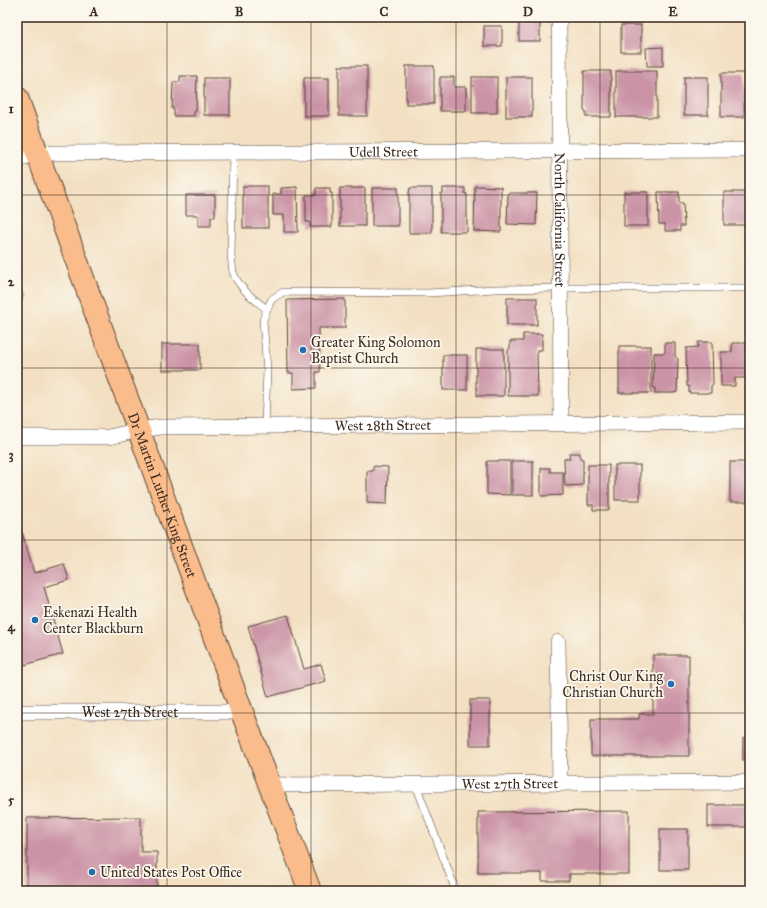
<svg xmlns="http://www.w3.org/2000/svg" width="767" height="908" font-family="'IM FELL Great Primer',serif">
	<rect width="100%" height="100%" fill="#fbf7ec"/>
	<filter id="ink" filterUnits="userSpaceOnUse"><feTurbulence type="fractalNoise" baseFrequency=".025" numOctaves="2"/><feDisplacementMap in="SourceGraphic" scale="8" xChannelSelector="R" yChannelSelector="G"/><feConvolveMatrix kernelMatrix="1 2 1 2 8 2 1 2 1" color-interpolation-filters="sRGB"/></filter>
	<filter id="wash" filterUnits="userSpaceOnUse"><feTurbulence type="fractalNoise" baseFrequency=".012" numOctaves="4" result="noise"/><feDisplacementMap in="SourceGraphic" scale="16" xChannelSelector="R" yChannelSelector="G"/><feGaussianBlur stdDeviation="0.9" result="paint"/><feColorMatrix in="noise" values="0 0 0 0 0 0 0 0 0 0 0 0 0 0 0 0 0 1.4 0 .05"/><feComposite in="paint" operator="in"/></filter>
	<g filter="url(#wash)">
		<rect width="100%" height="100%" fill="#f3e0c2"/>
		<g id="blocks">
			<g fill="#cb93a6">
				<rect x="519" y="23" width="21" height="18"/>
				<rect x="621" y="25" width="20" height="27"/>
				<rect x="484" y="26" width="18" height="20"/>
				<path d="M663,47V66H647L646,48Z"/>
				<rect x="339" y="66" width="28" height="50"/>
				<rect x="406" y="66" width="28" height="38"/>
				<path d="M584,71H611V117H586V111L584,110Z"/>
				<rect x="616" y="71" width="41" height="46"/>
				<rect x="721" y="73" width="23" height="44"/>
				<path d="M180,76H197L196,111H194V116H174V109H172L173,82H180Z"/>
				<path d="M440,77H454V87H466V111H440Z"/>
				<rect x="472" y="77" width="25" height="36"/>
				<rect x="506" y="77" width="26" height="40"/>
				<rect x="684" y="77" width="24" height="38"/>
				<rect x="204" y="78" width="26" height="37"/>
				<rect x="304" y="78" width="25" height="38"/>
				<rect x="243" y="186" width="25" height="42"/>
				<path d="M475,186L501,187V232L474,231Z"/>
				<path d="M297,187L298,232H284V215H273V194H281V188Z"/>
				<path d="M316,188H330V193H332V227H310V222H306V195H316Z"/>
				<rect x="340" y="188" width="25" height="38"/>
				<rect x="372" y="188" width="26" height="38"/>
				<path d="M410,188H432V233H409V193Z"/>
				<path d="M443,188H465V194H467V232H441V193H443Z"/>
				<rect x="624" y="192" width="24" height="34"/>
				<path d="M658,192H679V203H683L684,226H680V231H665V224H659Z"/>
				<rect x="724" y="192" width="25" height="33"/>
				<path d="M508,193H537L536,225L507,224Z"/>
				<path d="M186,195H215V217H211V226H198V215H186Z"/>
				<rect x="507" y="298" width="30" height="27"/>
				<path d="M345,299V328H319L320,372H316V388L293,389V373H288L287,300Z"/>
				<path d="M523,334H542V350H537L538,396H508V350L510,348V341H523Z"/>
				<path d="M698,342H712L713,384L711,386V393H689V386H687L686,348L698,347Z"/>
				<path d="M665,343H675V356L678,359L677,392L673,393H655V388H653L654,353H665Z"/>
				<path d="M732,343H746V378H735V386H721V352H732Z"/>
				<rect x="162" y="344" width="38" height="26"/>
				<rect x="619" y="346" width="32" height="47"/>
				<path d="M476,349H504V396H477V389L476,387Z"/>
				<rect x="443" y="355" width="24" height="35"/>
				<path d="M569,453H580V459H583V485L565,486L564,459H570Z"/>
				<path d="M487,461H510V495L487,494Z"/>
				<rect x="512" y="461" width="21" height="34"/>
				<rect x="730" y="462" width="20" height="40"/>
				<path d="M588,465H609V510H593V505H588Z"/>
				<rect x="615" y="465" width="25" height="35"/>
				<path d="M373,466L388,467L387,504L367,503V471H373Z"/>
				<path d="M541,468H550V472H563V495L541,496Z"/>
				<path d="M22,532L34,573L64,564L69,580L44,587L63,654L17,667V533Z"/>
				<rect x="747" y="596" width="3" height="15"/>
				<path d="M288,615L304,669L321,664L326,681L268,697L248,626Z"/>
				<path d="M745,615H750V635L746,636Z"/>
				<path d="M653,655H689V756H591V719H639V714H653Z"/>
				<rect x="470" y="700" width="20" height="45"/>
				<rect x="743" y="738" width="7" height="22"/>
				<rect x="708" y="805" width="42" height="22"/>
				<path d="M629,811V874H569V881H542V873H478V812Z"/>
				<path d="M141,817V852H157V891H27V818Z"/>
				<rect x="660" y="829" width="28" height="41"/>
			</g>
		</g>
	</g>
	<g filter="url(#ink)">
		<use href="#blocks" fill-opacity="0" stroke="#574537" stroke-width="1"/>
		<g fill="none" stroke-linecap="round" stroke-linejoin="round">
			<g stroke="#574537" stroke-width="8">
				<g id="service">
					<path d="M233,152L231,256C232,261 232,267 233,272C238,287 254,300 267,309"/>
					<path d="M17,289L20,296L17,303"/>
					<path d="M265,426L267,370L263,320L267,309L272,299L283,292L429,293L495,289L560,288H750"/>
					<path d="M416,785L456,891"/>
				</g>
			</g>
			<g stroke="#574537" stroke-width="16">
				<g id="minor">
					<path id="s1" d="M559,17L561,423"/>
					<path id="s2" d="M17,159L37,154L55,153L750,150"/>
					<path id="s3" d="M17,437H109L139,430L161,427L750,422"/>
					<path d="M558,642L560,784"/>
					<path id="s4" d="M17,712H242"/>
					<path id="s5" d="M271,785L750,782"/>
				</g>
			</g>
			<g stroke="#574537" stroke-width="24">
				<g id="primary">
					<path id="s6" d="M17,98L242,712L310,891"/>
				</g>
			</g>
			<use href="#service" stroke="#fff" stroke-width="7"/>
			<use href="#minor" stroke="#fff" stroke-width="15"/>
			<use href="#primary" stroke="#fabc8b" stroke-width="22"/>
		</g>
	</g>
	<path fill="none" stroke="#3b2a1e" stroke-width="1" stroke-opacity="0.55" d="M167,17V891M311,17V891M456,17V891M600,17V891M17,195H750M17,368H750M17,540H750M17,713H750"/>
	<g fill="#1f6fb2" stroke="#fbf7ec" stroke-width="1.5">
		<circle cx="303" cy="350" r="4"/>
		<circle cx="35" cy="620" r="4"/>
		<circle cx="671" cy="684" r="4"/>
		<circle cx="92" cy="872" r="4"/>
	</g>
	<g text-anchor="middle" stroke-width="3.5" stroke-linejoin="round" paint-order="stroke">
		<g font-size="14" fill="#3b2a1e" stroke="#fbf7ec">
			<text dy="5" stroke="none"><textPath href="#s2" startOffset="367">Udell Street</textPath></text>
			<text dy="5" stroke="none"><textPath href="#s1" startOffset="203">North California Street</textPath></text>
			<text dy="5" stroke="none"><textPath href="#s3" startOffset="367">West 28th Street</textPath></text>
			<text dy="5" stroke="none"><textPath href="#s6" startOffset="423">Dr Martin Luther King Street</textPath></text>
			<text dy="5" stroke="none"><textPath href="#s4" startOffset="113">West 27th Street</textPath></text>
			<text dy="5" stroke="none"><textPath href="#s5" startOffset="239">West 27th Street</textPath></text>
		</g>
		<g font-size="14" fill="#3b2a1e" stroke="#fbf7ec" text-anchor="start">
			<text x="311" y="347">Greater King Solomon<tspan x="311" dy="16">Baptist Church</tspan></text>
			<text x="43" y="617">Eskenazi Health<tspan x="43" dy="16">Center Blackburn</tspan></text>
			<text x="663" y="681" text-anchor="end">Christ Our King<tspan x="663" dy="16">Christian Church</tspan></text>
			<text x="100" y="877">United States Post Office</text>
		</g>
	</g>
	<rect width="767" height="908" fill="none" stroke="#fbf7ec" stroke-width="44"/>
	<rect x="22" y="22" width="723" height="864" fill="none" stroke="#3b2a1e" stroke-width="1.5"/>
	<g font-size="13" text-anchor="middle" font-weight="bold" fill="#3b2a1e">
		<text x="94" y="16">A</text>
		<text x="239" y="16">B</text>
		<text x="384" y="16">C</text>
		<text x="528" y="16">D</text>
		<text x="673" y="16">E</text>
		<text x="11" y="113">1</text>
		<text x="11" y="286">2</text>
		<text x="11" y="459">3</text>
		<text x="11" y="631">4</text>
		<text x="11" y="804">5</text>
	</g>
</svg>
